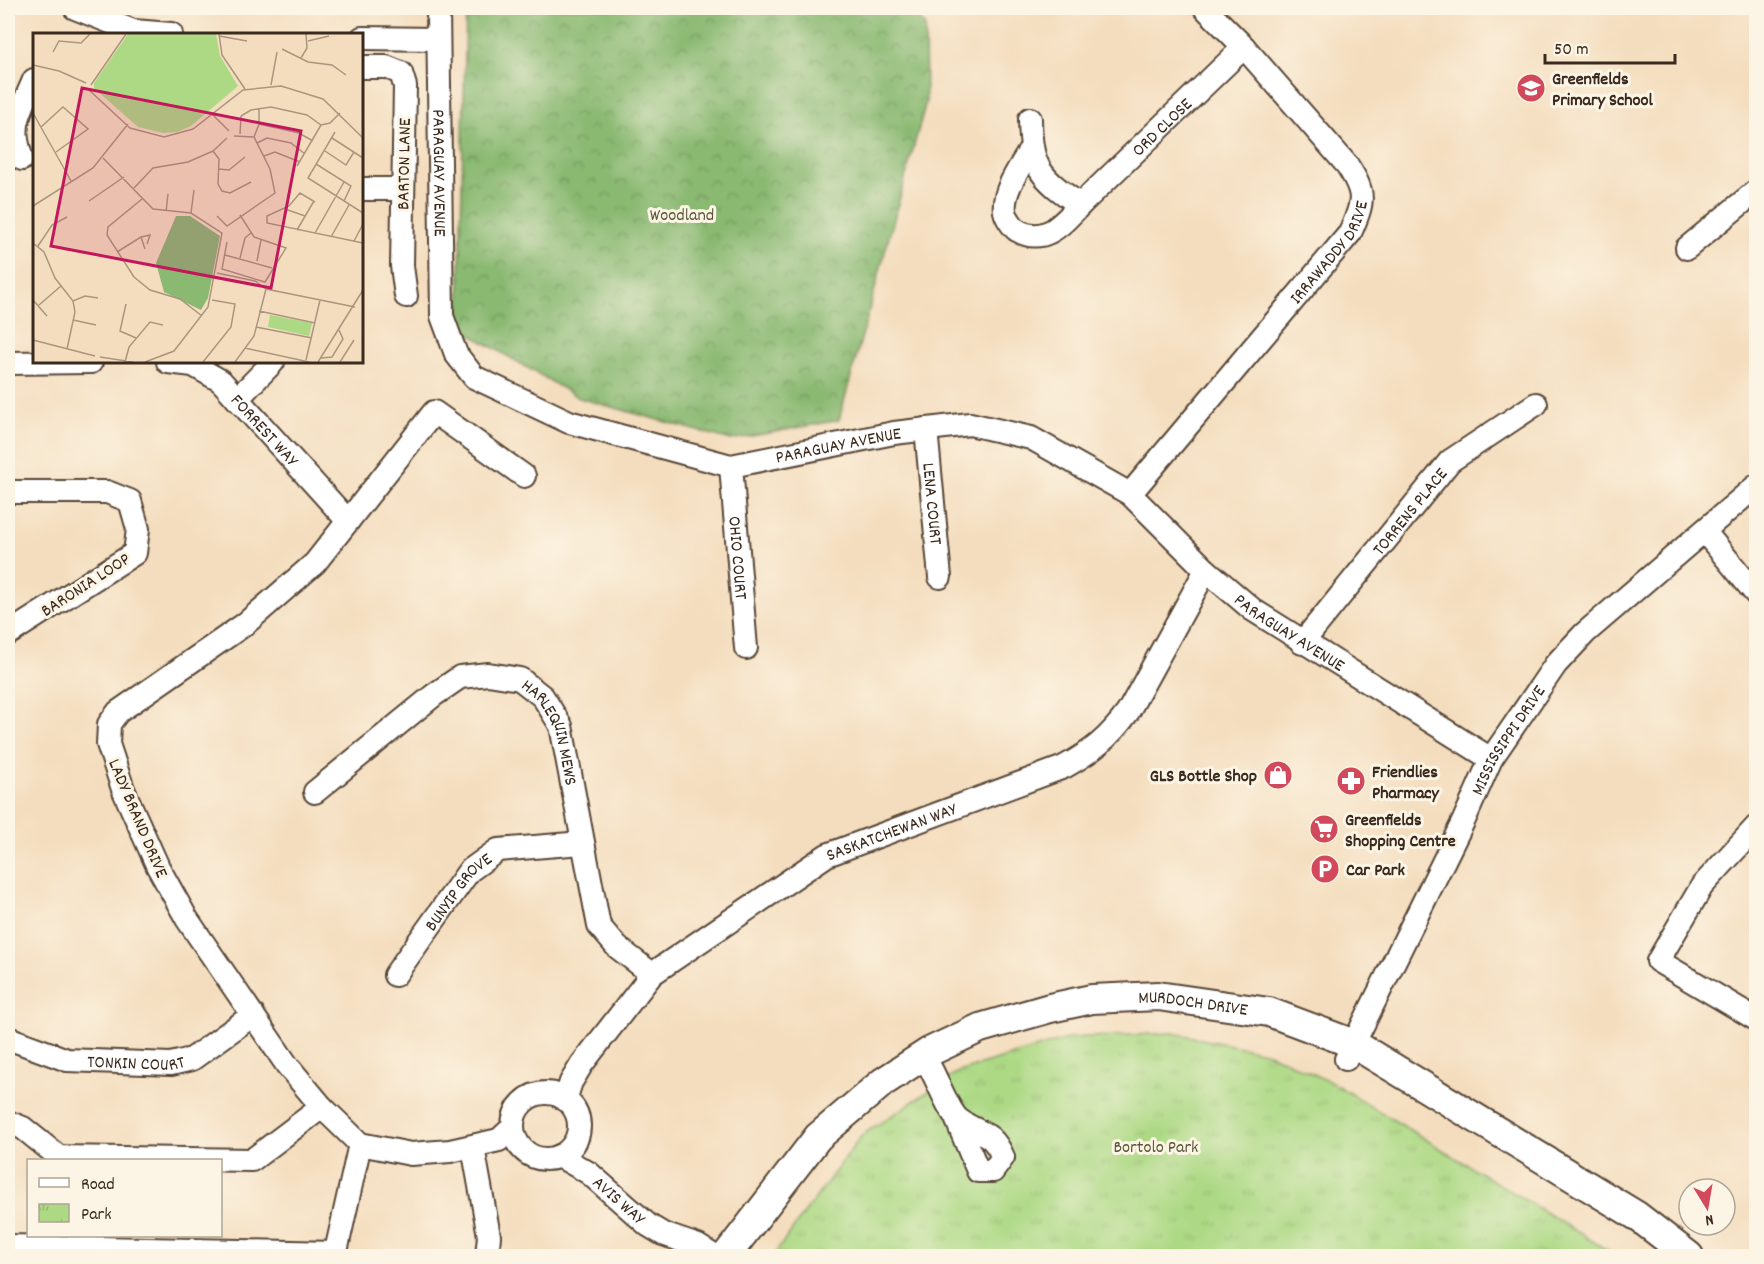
<svg xmlns="http://www.w3.org/2000/svg" width="1764" height="1264" font-family="Dekko,sans-serif">
	<defs>
		<pattern id="forest-crowns" width="20" height="18" patternUnits="userSpaceOnUse" patternTransform="scale(1.5)"><rect width="20" height="18" fill="#8ab972"/><path d="M2 6a3 3 0 1 1 6 0M12 15a3 3 0 1 1 6 0" fill="none" stroke="#72975d"/></pattern>
		<pattern id="park-tufts" width="24" height="20" patternUnits="userSpaceOnUse" patternTransform="scale(1.5)"><rect width="24" height="20" fill="#add985"/><path d="M3 7l-1-3M5 7V3M7 7l1-3M15 17l-1-3M17 17v-4M19 17l1-3" fill="none" stroke="#96ba72"/></pattern>
	</defs>
	<rect width="100%" height="100%" fill="#fcf5e5"/>
	<filter id="ink" filterUnits="userSpaceOnUse"><feTurbulence type="fractalNoise" baseFrequency=".0167" numOctaves="2"/><feDisplacementMap in="SourceGraphic" scale="12" xChannelSelector="R" yChannelSelector="G"/><feConvolveMatrix kernelMatrix="1 2 1 2 8 2 1 2 1" color-interpolation-filters="sRGB"/></filter>
	<filter id="wash" filterUnits="userSpaceOnUse"><feTurbulence type="fractalNoise" baseFrequency=".008" numOctaves="4" result="noise"/><feDisplacementMap in="SourceGraphic" scale="24" xChannelSelector="R" yChannelSelector="G"/><feGaussianBlur stdDeviation="1.35" result="paint"/><feColorMatrix in="noise" values="0 0 0 0 0 0 0 0 0 0 0 0 0 0 0 0 0 1.4 0 .05"/><feComposite in="paint" operator="in"/></filter>
	<g filter="url(#wash)">
		<rect width="100%" height="100%" fill="#f4ddbe"/>
		<path fill="url(#forest-crowns)" stroke="#627248" stroke-width="1.5" d="M466,8H911L925,26L926,102L839,420L731,440L579,398L468,333L459,315Z"/>
		<path fill="url(#park-tufts)" stroke="#748252" stroke-width="1.5" d="M1173,1033L1269,1053L1336,1085L1617,1256H773L862,1135L958,1072L1070,1038Z"/>
	</g>
	<g filter="url(#ink)">
		<g fill="none" stroke-linecap="round" stroke-linejoin="round">
			<g stroke="#574536" stroke-width="26">
				<g id="minor">
					<path d="M75,8L133,31L171,34"/>
					<path id="s1" d="M438,8L442,316L456,354L474,377L569,422L731,466L894,433L970,424L1031,438L1130,494L1206,570L1253,610L1491,759"/>
					<path d="M362,38L438,39"/>
					<path d="M362,67H386L401,73L405,86L402,266L406,296"/>
					<path id="s2" d="M1030,119C1031,169 1040,177 1080,205L1244,47"/>
					<path d="M1030,150C1021,166 1002,191 1005,211C1006,217 1013,227 1017,230C1044,246 1062,224 1080,205"/>
					<path d="M22,159C9,124 21,112 34,80"/>
					<path d="M362,189H402"/>
					<path d="M1687,248L1756,191"/>
					<path id="s3" d="M168,362L193,365L221,381L348,521"/>
					<path d="M8,363L91,362"/>
					<path d="M237,399L273,362"/>
					<path id="s4" d="M926,429L940,577"/>
					<path id="s5" d="M731,466L746,648"/>
					<path d="M8,492H107L130,501L138,529L135,553L8,634"/>
					<path id="s6" d="M1130,494L1350,233C1364,201 1366,194 1347,165L1244,47L1205,8"/>
					<path d="M1704,531L1756,594"/>
					<path id="s7" d="M1302,643L1450,461L1536,404"/>
					<path id="s8" d="M315,792L434,695L460,677L488,674L520,679L543,697L561,726L599,926L617,947L652,974"/>
					<path d="M1756,827L1702,886L1658,961L1756,1019"/>
					<path id="s9" d="M395,975L469,871L498,850L582,843"/>
					<path id="s10" d="M8,1038L67,1060L171,1064L192,1059L253,1015"/>
					<path id="s11" d="M1346,1059L1464,820L1491,759L1556,664L1585,633L1756,486"/>
					<path d="M931,1069C937,1080 949,1111 958,1119C979,1135 991,1129 1003,1157L993,1171H978L956,1118"/>
					<circle cx="546" cy="1126" r="33"/>
					<path id="s12" d="M565,1100L571,1082L582,1064L652,974L827,855L1064,767C1093,751 1108,739 1128,712L1206,570"/>
					<path d="M8,1122L23,1128L59,1157L252,1160L322,1107"/>
					<path d="M513,1127L499,1140L450,1151L411,1154L360,1144L322,1107L287,1065L187,919L158,867L123,789L108,744L109,724L118,712L245,624L315,563L434,412L524,476"/>
					<path d="M473,1147L489,1236L487,1256"/>
					<path id="s13" d="M559,1156L589,1173L648,1225L663,1234L698,1246L714,1256"/>
					<path d="M8,1246L335,1253"/>
					<path d="M335,1256L360,1144"/>
				</g>
			</g>
			<g stroke="#574536" stroke-width="32">
				<g id="major">
					<path id="s14" d="M726,1256L818,1137L883,1082L929,1052L980,1028L1050,1008L1092,999L1158,996L1269,1012L1354,1044L1637,1216L1689,1256"/>
				</g>
			</g>
			<use href="#minor" stroke="#fff" stroke-width="22"/>
			<use href="#major" stroke="#fff" stroke-width="28"/>
		</g>
	</g>
	<defs>
		<g id="school-disc" transform="scale(1.5)"><circle r="9.5" fill="#d1495b" stroke="#fcf5e5"/><path d="M0-5L7-2L0 1L-7-2ZM-4 1L0 2.5L4 1V4Q0 6-4 4Z" fill="#fff"/></g>
		<g id="shop-disc" transform="scale(1.5)"><circle r="9.5" fill="#d1495b" stroke="#fcf5e5"/><path d="M-5-2.5h2.3a2.7 3.5 0 0 1 5.4 0H5L5.5 6h-11ZM-1.5-2.5h3a1.5 2.3 0 0 0-3 0Z" fill="#fff"/></g>
		<g id="pharmacy-disc" transform="scale(1.5)"><circle r="9.5" fill="#d1495b" stroke="#fcf5e5"/><path d="M-2-6h4v4h4v4h-4v4h-4v-4h-4v-4h4Z" fill="#fff"/></g>
		<g id="supermarket-disc" transform="scale(1.5)"><circle r="9.5" fill="#d1495b" stroke="#fcf5e5"/><path d="M-6-5.5h2.5l.6 2H6L4.5 2H-2.5L-4.4-4H-6ZM-1.5 3.2a1.3 1.3 0 1 0 .1 0ZM3 3.2a1.3 1.3 0 1 0 .1 0Z" fill="#fff"/></g>
		<g id="parking-disc" transform="scale(1.5)"><circle r="9.5" fill="#d1495b" stroke="#fcf5e5"/><path d="M-3.5-5.5H1a3.5 3.5 0 0 1 0 7H-1V5.5H-3.5ZM-1-3.4V-.6H.8a1.4 1.4 0 0 0 0-2.8Z" fill="#fff"/></g>
	</defs>
	<g fill-rule="evenodd">
		<use href="#school-disc" x="1531" y="88"/>
		<use href="#shop-disc" x="1278" y="775"/>
		<use href="#pharmacy-disc" x="1351" y="781"/>
		<use href="#supermarket-disc" x="1324" y="829"/>
		<use href="#parking-disc" x="1325" y="869"/>
	</g>
	<g text-anchor="middle" stroke-width="6" stroke-linejoin="round" paint-order="stroke">
		<g font-size="18" font-weight="bold" fill="#3b2a1e" stroke="#fcf5e5" text-anchor="start">
			<text x="1552" y="84">Greenfields<tspan x="1552" dy="21">Primary School</tspan></text>
			<text x="1372" y="777">Friendlies<tspan x="1372" dy="21">Pharmacy</tspan></text>
			<text x="1257" y="781" text-anchor="end">GLS Bottle Shop</text>
			<text x="1345" y="825">Greenfields<tspan x="1345" dy="21">Shopping Centre</tspan></text>
			<text x="1346" y="875">Car Park</text>
		</g>
		<g font-size="18" fill="#3b2a1e" stroke="#fcf5e5">
			<text dy="6" stroke="none"><textPath href="#s2" startOffset="219">ORD CLOSE</textPath></text>
			<text transform="translate(403 164) rotate(-89)" y="6">BARTON LANE</text>
			<text dy="6" stroke="none"><textPath href="#s1" startOffset="165">PARAGUAY AVENUE</textPath></text>
			<text dy="6" stroke="none"><textPath href="#s6" startOffset="314">IRRAWADDY DRIVE</textPath></text>
			<text dy="6" stroke="none"><textPath href="#s3" startOffset="123">FORREST WAY</textPath></text>
			<text dy="6" stroke="none"><textPath href="#s1" startOffset="760">PARAGUAY AVENUE</textPath></text>
			<text dy="6" stroke="none"><textPath href="#s4" startOffset="75">LENA COURT</textPath></text>
			<text dy="6" stroke="none"><textPath href="#s7" startOffset="170">TORRENS PLACE</textPath></text>
			<text dy="6" stroke="none"><textPath href="#s5" startOffset="92">OHIO COURT</textPath></text>
			<text transform="translate(85 584) rotate(-33)" y="6">BARONIA LOOP</text>
			<text dy="6" stroke="none"><textPath href="#s1" startOffset="1282">PARAGUAY AVENUE</textPath></text>
			<text dy="6" stroke="none"><textPath href="#s8" startOffset="310">HARLEQUIN MEWS</textPath></text>
			<text dy="6" stroke="none"><textPath href="#s11" startOffset="358">MISSISSIPPI DRIVE</textPath></text>
			<text transform="translate(139 818) rotate(67)" y="6">LADY BRAND DRIVE</text>
			<text dy="6" stroke="none"><textPath href="#s12" startOffset="434">SASKATCHEWAN WAY</textPath></text>
			<text dy="6" stroke="none"><textPath href="#s9" startOffset="105">BUNYIP GROVE</textPath></text>
			<text dy="6" stroke="none"><textPath href="#s14" startOffset="564">MURDOCH DRIVE</textPath></text>
			<text dy="6" stroke="none"><textPath href="#s10" startOffset="132">TONKIN COURT</textPath></text>
			<text dy="6" stroke="none"><textPath href="#s13" startOffset="75">AVIS WAY</textPath></text>
		</g>
		<g font-size="18" fill="#585638" stroke="#fcf5e5">
			<text x="682" y="220">Woodland</text>
			<text x="1156" y="1152">Bortolo Park</text>
		</g>
	</g>
	<g transform="translate(33 33)">
		<rect width="330" height="330" fill="#f4ddbe"/>
		<path d="M143,183H157L187,203L175,265L168,277L131,259L123,230Z" fill="#8ab972"/>
		<path d="M95,1H183L187,23L205,53L158,93L144,99L130,100L105,94L61,55V50ZM237,282L279,290L276,303L235,294Z" fill="#add985"/>
		<path fill="none" stroke="#aa957e" stroke-width="1.5" d="M186,1L189,22L212,56M186,3L214,8M275,8L296,3M249,16L275,29L299,32L313,42M20,19L26,8L48,10L57,1M268,25L274,15L273,1M0,32L26,38L53,50M58,52L93,1M238,52L244,19M55,56L97,95L131,104L160,96L210,57L248,53L290,66L330,105M177,79L196,98M0,80L38,148M208,83L218,77L238,74L274,82L288,92L297,90L307,80M226,91L266,100L280,108M8,94L30,74L55,96L23,119M302,99L275,145L330,180M207,101L208,83M221,104L226,91V76M299,105L330,125M224,110L234,105L258,110L272,121M180,118L186,126L185,151L189,158L197,160L218,149M292,118L313,132L321,119M231,123L242,119L267,129M70,125L120,176L158,180L189,200L175,274L141,318L112,329M283,131L318,153L311,168M264,133L288,92M186,136L196,137L212,124M101,155L120,135L155,129L180,118L194,105M109,166L75,194L74,202L101,244L117,257L147,266L169,283M56,168L91,144M282,169L267,160L256,173L234,183V190L330,210M0,173L60,135L95,91M252,176L272,183M133,179L135,161M158,180L161,157M184,183L194,193L242,160L237,136L221,104L201,103M264,197L281,168M282,200L311,149M108,204L117,202L114,211M298,204L316,172M321,208L330,191M194,209L189,236L232,249L253,215L221,204L207,182M0,210L11,219L22,245L40,268L42,279L34,316M5,213L19,192L34,184M84,219L108,204L112,216M192,222L239,235M207,225L212,205L218,200M224,228L228,207M184,240L222,248L233,256L322,274M0,267L14,283M40,268L52,263L65,265M93,271L87,298L103,305M6,272L28,253M226,278L282,290M40,287L63,292M223,294L279,305M0,307L62,323M212,315L276,329M67,324L100,329M288,325L299,324L310,306L306,297M273,327L287,267M92,329L96,314L117,289L130,292M170,329L198,294L202,271L179,267M202,329L221,303L233,256M285,329L330,257M307,329L321,307"/>
		<path fill="#c2185b" fill-opacity="0.15" stroke="#c2185b" stroke-width="3" d="M49,55L268,98L238,255L18,213Z"/>
		<rect width="330" height="330" fill="none" stroke="#3b2a1e" stroke-width="3"/>
	</g>
	<rect width="1764" height="1264" fill="none" stroke="#fcf5e5" stroke-width="30"/>
	<rect x="27" y="1159" width="195" height="78" fill="#fcf5e5" stroke="#afa495" stroke-width="1.5"/>
	<rect x="39" y="1178" width="30" height="9" fill="#ffffff" stroke="#afa495" stroke-width="1.5"/>
	<text x="81" y="1189" font-size="18" fill="#3b2a1e">Road</text>
	<rect x="39" y="1204" width="30" height="18" fill="url(#park-tufts)" stroke="#afa495" stroke-width="1.5"/>
	<text x="81" y="1219" font-size="18" fill="#3b2a1e">Park</text>
	<g transform="translate(1707 1207) rotate(169)"><circle r="28" fill="#fcf5e5" stroke="#afa495" stroke-width="1.5"/>
	<path d="M0-4.5L10 22L0 15L-10 22Z" fill="#d1495b"/>
	<text y="-9" font-size="16" font-weight="bold" text-anchor="middle" fill="#3b2a1e">N</text>
	</g>
	<path d="M1545 54v9h130v-9" fill="none" stroke="#3b2a1e" stroke-width="3"/>
	<text x="1554" y="54" font-size="18" fill="#3b2a1e" stroke="#fcf5e5" stroke-width="4.5" paint-order="stroke">50 m</text>
</svg>
